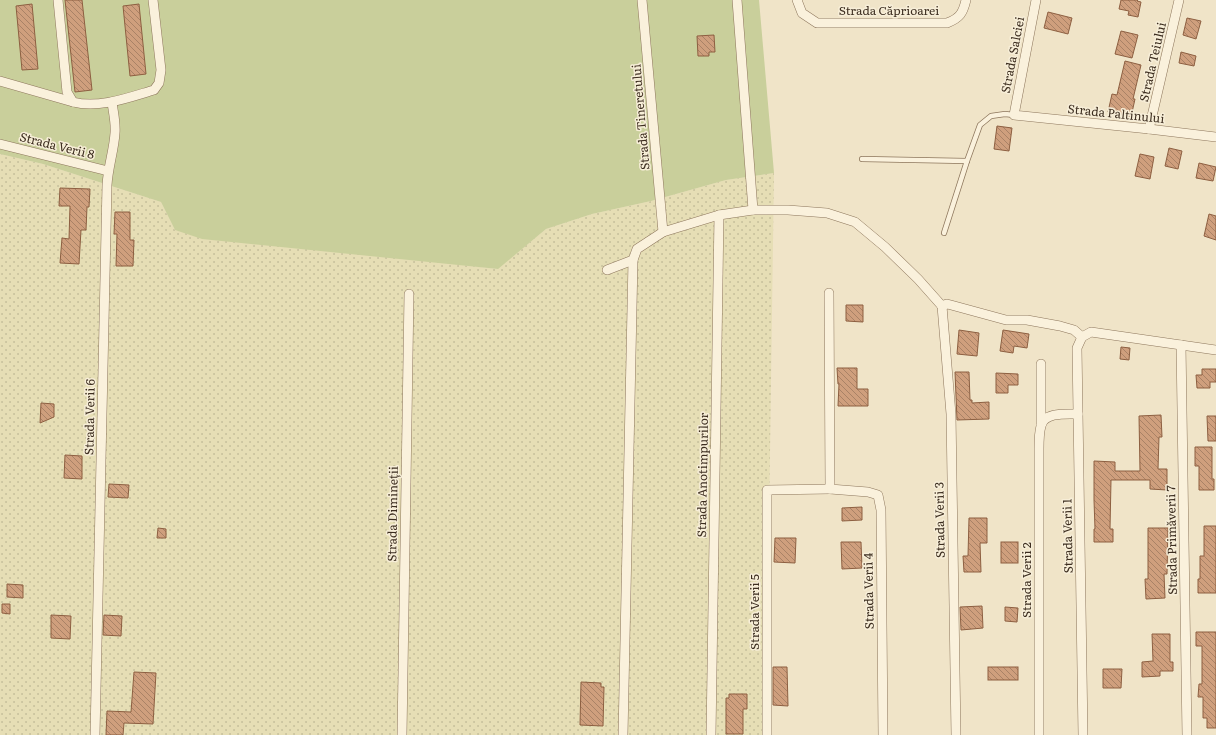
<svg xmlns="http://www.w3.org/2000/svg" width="1216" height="735" font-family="Literata,serif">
	<defs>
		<pattern id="farmland-dots" width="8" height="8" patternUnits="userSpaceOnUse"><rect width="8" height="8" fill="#e6deb5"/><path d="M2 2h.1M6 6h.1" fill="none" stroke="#c6bf9b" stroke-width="1.8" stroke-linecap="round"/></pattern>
		<pattern id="building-back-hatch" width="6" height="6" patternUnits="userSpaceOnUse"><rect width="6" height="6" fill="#cf9f7d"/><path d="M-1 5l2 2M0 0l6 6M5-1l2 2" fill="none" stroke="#a98266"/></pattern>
	</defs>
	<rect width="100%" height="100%" fill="#f0e4c8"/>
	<path fill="url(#farmland-dots)" d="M0,154L43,164L161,202L175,230L497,269L546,229L592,214L651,201L726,180L774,173L766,735H0Z"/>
	<path fill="#c9cf9b" d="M0,0H759L774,173L726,180L651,201L592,214L546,229L498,269L202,239L175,230L161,202L43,164L0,154Z"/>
	<g fill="url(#building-back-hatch)" stroke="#8d5f41">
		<path d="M65,0H82L92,90L75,92Z"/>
		<path d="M1121,0H1138L1137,1L1141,2L1138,17L1128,15L1129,11L1119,9Z"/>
		<path d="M32,4L38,69L22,70L16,6Z"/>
		<path d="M139,4L146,74L130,76L123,6Z"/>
		<path d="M1048,12L1072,18L1068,34L1044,28Z"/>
		<path d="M1187,18L1201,21L1196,39L1183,35Z"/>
		<path d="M1121,31L1138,35L1132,58L1115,54Z"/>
		<path d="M714,35L715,52H709V56H698L697,36Z"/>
		<path d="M1181,52L1196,56L1194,66L1179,63Z"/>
		<path d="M1125,61L1141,65L1133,99H1135L1131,117L1108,112L1112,94L1117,95Z"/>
		<path d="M997,126L1012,128L1009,151L994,149Z"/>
		<path d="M1169,148L1182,151L1178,169L1165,166Z"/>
		<path d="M1140,154L1154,157L1150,179L1135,176Z"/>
		<path d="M1199,163L1216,167L1213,181L1196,178Z"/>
		<path d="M60,188L90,189L89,207H87L86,230H81L79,264L60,263L62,238L69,239L70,206H59Z"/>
		<path d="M115,212H130V240H134L133,266H116L117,234H114Z"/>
		<path d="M1209,214L1216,216V240L1204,236Z"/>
		<path d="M846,305H863V322L846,321Z"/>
		<path d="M959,330L979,333L977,356L957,354Z"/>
		<path d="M1003,330L1029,334L1027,348L1014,346L1013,353L1000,351Z"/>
		<path d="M1121,347L1130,348L1129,360L1120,359Z"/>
		<path d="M837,368H857V389H868V406H838L839,384H838Z"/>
		<path d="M1202,369H1216V382H1210V388H1197L1196,375H1202Z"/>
		<path d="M955,372H969L970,400H972V403L989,402V419L957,420Z"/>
		<path d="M996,373L1018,374V385H1008V393H996Z"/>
		<path d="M41,403L54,404V417L40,423Z"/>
		<path d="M1161,415L1162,437H1159L1158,469H1167V490L1150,489V480H1111L1110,529H1113V542H1094V529H1095L1094,500V461L1115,462V471H1140L1139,416Z"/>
		<path d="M1207,416H1216V441H1208Z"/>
		<path d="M1195,447H1212V479H1214V490H1199V466H1195Z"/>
		<path d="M65,455L82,456V479L64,478Z"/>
		<path d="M109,484L129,485L128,498L108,497Z"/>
		<path d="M862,507V520L842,521V508Z"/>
		<path d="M969,518H987V543H980L981,572H964L963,556H968Z"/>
		<path d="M1204,526H1216V593H1198V579H1200V556H1204Z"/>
		<path d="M158,528L166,529V538H157Z"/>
		<path d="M1148,528H1168L1167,574H1164L1165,598L1146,599L1145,579H1148Z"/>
		<path d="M775,538H796L795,563L774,562Z"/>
		<path d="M841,542H861L862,568L842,569Z"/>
		<rect x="1001" y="542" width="17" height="21"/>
		<path d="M7,584L23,585V598L7,597Z"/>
		<path d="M2,604H10V614L2,613Z"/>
		<path d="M982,606L983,628L961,630L960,607Z"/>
		<path d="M1005,607L1018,608L1017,622L1005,621Z"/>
		<path d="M51,615L71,616L70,639L51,638Z"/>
		<path d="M104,615L122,616L121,636L103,635Z"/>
		<path d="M1196,632H1216V728H1207V718H1203V697H1198L1199,684H1202V646H1196Z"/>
		<path d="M1152,634H1170V662H1173V671H1160V676L1142,677V662L1153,661Z"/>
		<path d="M773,667H787L788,706L773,705Z"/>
		<rect x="988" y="667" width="30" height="13"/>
		<path d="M1103,669H1122L1121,688H1103Z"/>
		<path d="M134,672L156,673L153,724L124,723L123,735H106L107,711L131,712Z"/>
		<path d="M581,682L601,683V687H604L603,726L580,725Z"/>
		<path d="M729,694H747V709H743V734H726V698H729Z"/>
	</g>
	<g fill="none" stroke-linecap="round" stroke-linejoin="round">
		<g stroke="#8d765c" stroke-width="6">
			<g id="lane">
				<path d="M862,159L967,161"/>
				<path d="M944,233L967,161L980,125L991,116L1005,114L1014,115"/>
			</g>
		</g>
		<g stroke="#8d765c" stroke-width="10">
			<g id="street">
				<path d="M58,0L67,92L73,102C99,109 130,97 154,90L159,83L161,70L153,0"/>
				<path d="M642,0L663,232"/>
				<path d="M737,0L753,210"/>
				<path d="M797,0L802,13L817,23H947C960,18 963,13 966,0"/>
				<path d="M1036,0L1014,115L1149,129L1216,137"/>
				<path d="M0,81L73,102"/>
				<path d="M1149,129L1179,0"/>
				<path d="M0,144L108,171"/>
				<path d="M607,270L633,260L637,249L663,232L719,215L753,210H788L827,213L855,222L885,247L918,279L942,306"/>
				<path d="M829,293L830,489L868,492L878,495L881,510L883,735"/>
				<path d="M942,306L951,414L956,735"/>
				<path d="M942,306L947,304L951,305L1006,320H1027L1060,326L1074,330L1082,337"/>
				<path d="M1082,337L1077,348L1083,735"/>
				<path d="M1082,337L1091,332L1216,350"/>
				<path d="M1181,345L1187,735"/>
				<path d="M1041,364V424"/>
				<path d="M95,735L107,185C108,167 114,150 115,133C116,123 113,111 112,102"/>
				<path d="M402,735L409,294"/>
				<path d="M623,735L633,260"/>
				<path d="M711,735L719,215"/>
				<path d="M767,735V490L830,489"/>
				<path d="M1039,735V449C1039,441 1039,433 1041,426C1044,412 1066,414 1078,414"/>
			</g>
		</g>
		<use href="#lane" stroke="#faf1dc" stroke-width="4.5"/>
		<use href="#street" stroke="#faf1dc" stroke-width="9"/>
	</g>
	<g text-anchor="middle" stroke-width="3" stroke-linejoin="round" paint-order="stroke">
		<g font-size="12" fill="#3d2e20" stroke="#f7eed8">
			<text x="889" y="15">Strada Căprioarei</text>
			<text transform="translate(1013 55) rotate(-79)" y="4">Strada Salciei</text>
			<text transform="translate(1153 62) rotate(-77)" y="4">Strada Teiului</text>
			<text transform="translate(1116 114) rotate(6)" y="4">Strada Paltinului</text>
			<text transform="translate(641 117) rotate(-95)" y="4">Strada Tineretului</text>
			<text transform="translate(57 146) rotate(14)" y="4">Strada Verii 8</text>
			<text transform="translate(90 417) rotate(-89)" y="4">Strada Verii 6</text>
			<text transform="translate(703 475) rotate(-89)" y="4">Strada Anotimpurilor</text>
			<text transform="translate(393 514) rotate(-89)" y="4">Strada Dimineții</text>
			<text transform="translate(940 520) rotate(-91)" y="4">Strada Verii 3</text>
			<text transform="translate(1068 536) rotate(-91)" y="4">Strada Verii 1</text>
			<text transform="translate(1172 540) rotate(-91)" y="4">Strada Primăverii 7</text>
			<text transform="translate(1027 580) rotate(-90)" y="4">Strada Verii 2</text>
			<text transform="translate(869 591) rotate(-91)" y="4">Strada Verii 4</text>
			<text transform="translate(755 612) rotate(-90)" y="4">Strada Verii 5</text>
		</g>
	</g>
</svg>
